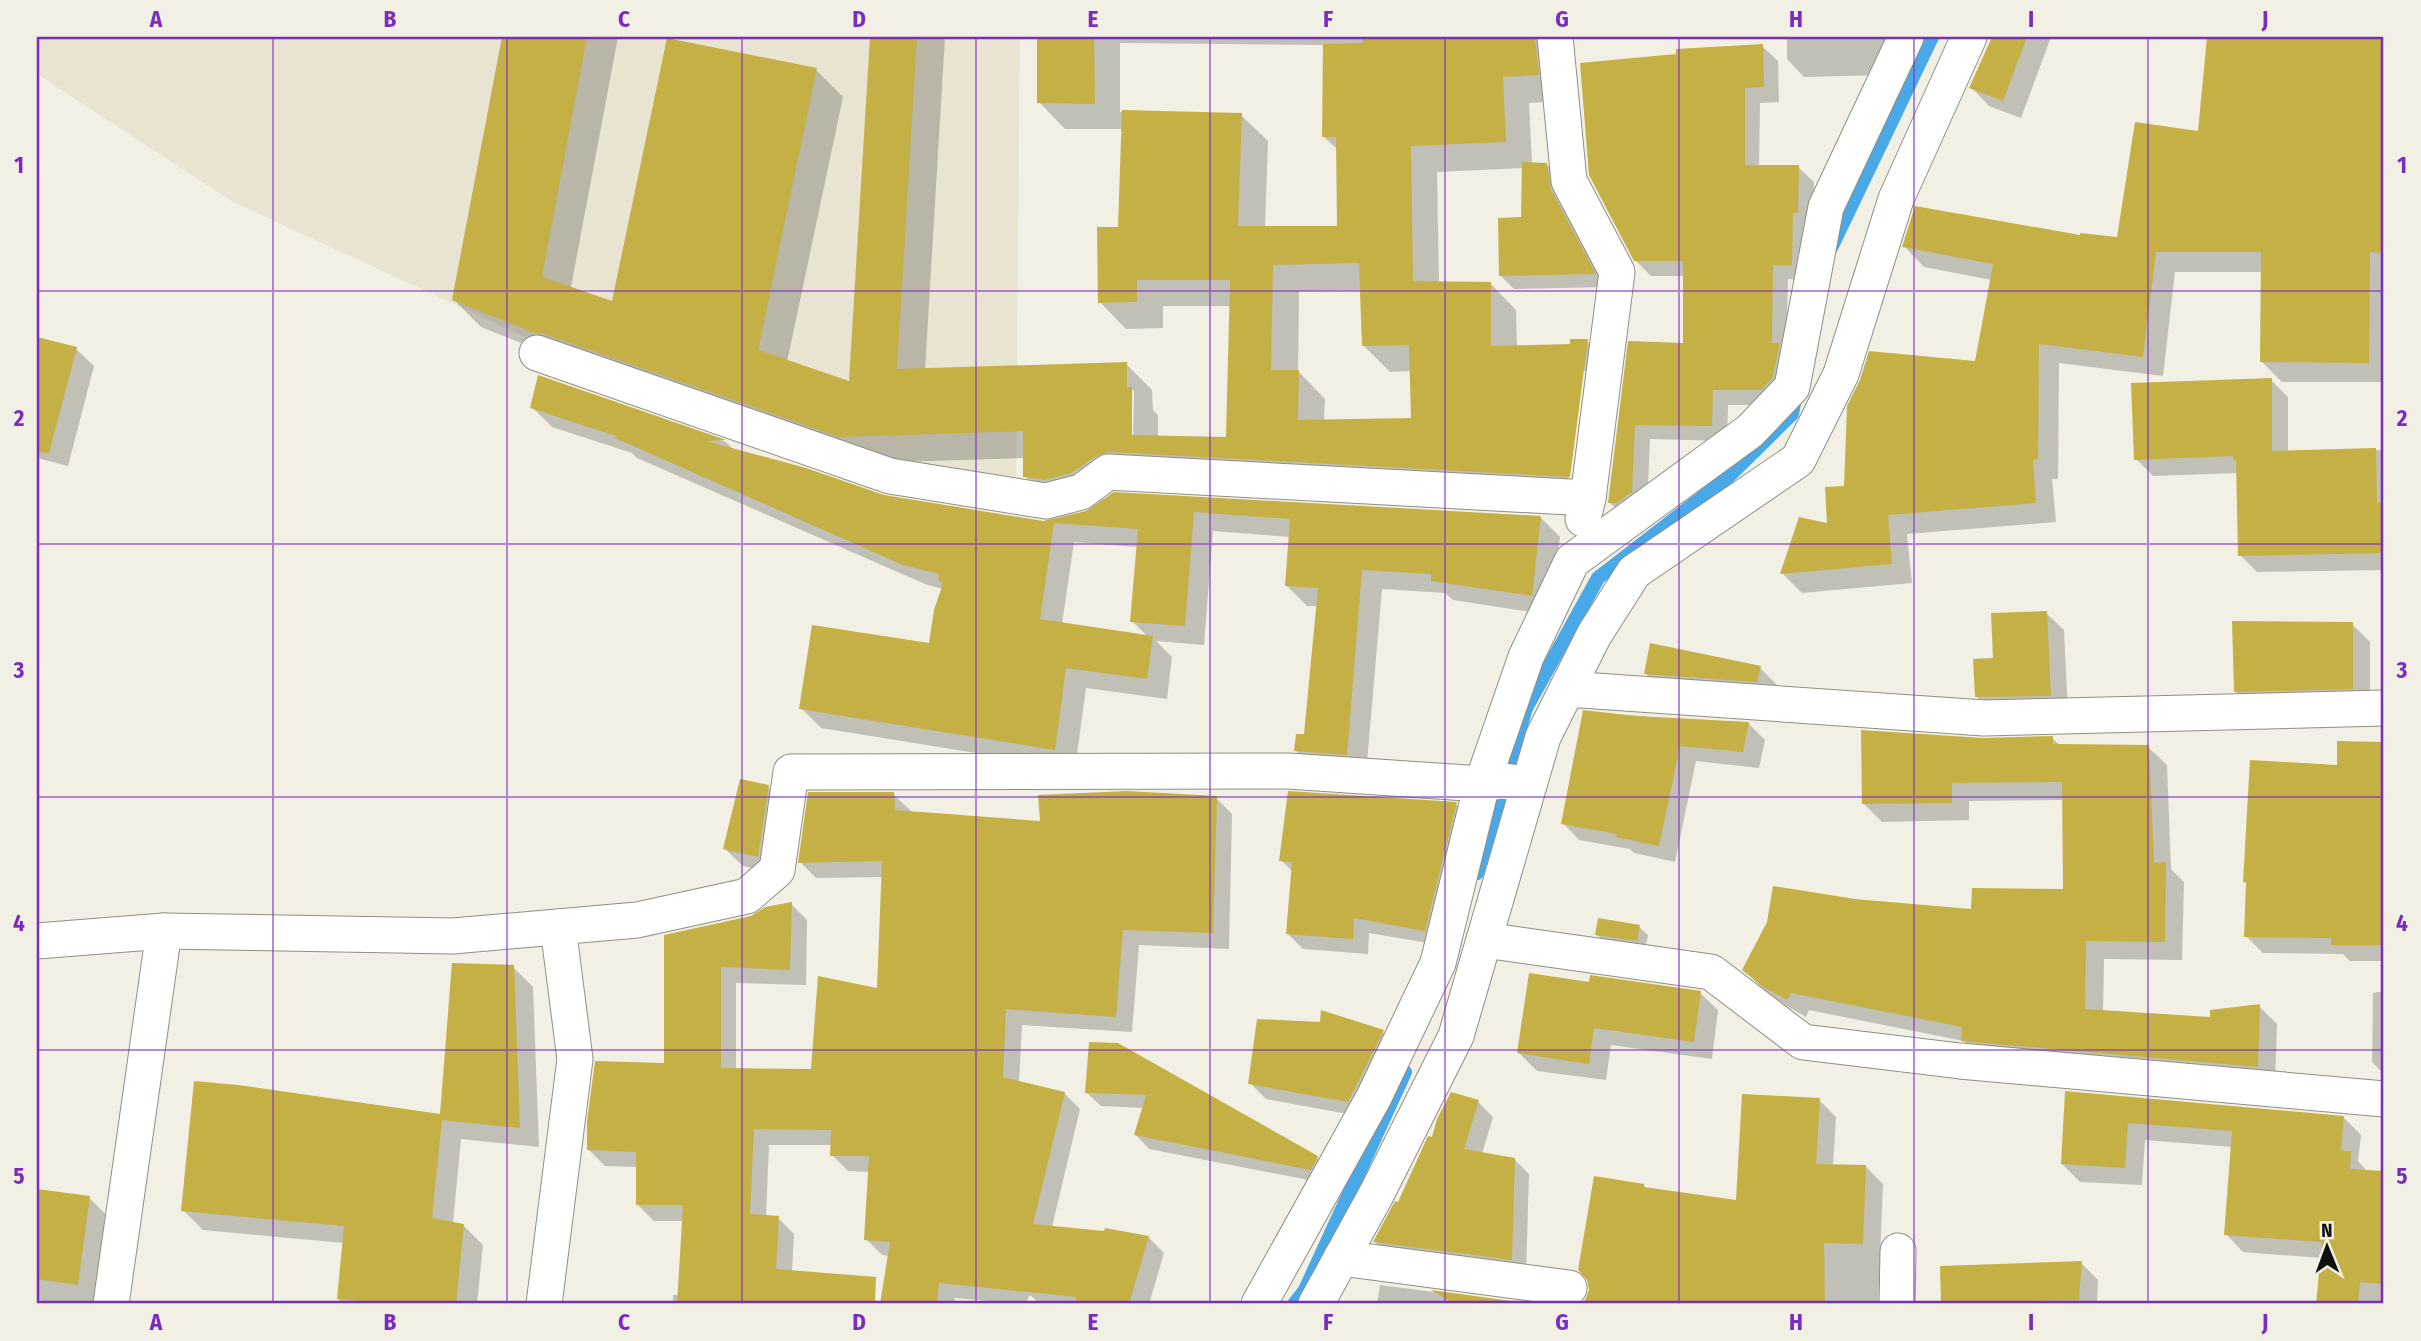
<svg xmlns="http://www.w3.org/2000/svg" width="2421" height="1341" font-family="'Fira Sans Condensed',sans-serif">
	<rect width="100%" height="100%" fill="#f2f0e4"/>
	<path fill="#e8e4d1" d="M37,37H1020L1016,484L839,450L528,338L233,202L37,74Z"/>
	<g fill="#0003" fill-rule="evenodd">
		<path d="M504,37H618L571,287L613,303L816,70L843,97L787,362L851,383L872,37H945L925,370L1126,364L1152,390L1153,410L1158,415V437L1228,439L1231,306H1163V328L1126,329L1100,302L1120,229L1123,129H1065L1039,102V37H1567L1564,101L1529,103L1532,164H1546L1560,178L1607,287L1514,289L1500,275L1523,219L1524,168L1437,172L1439,283H1490L1516,310L1517,347L1572,346L1587,341L1614,368L1597,503L1137,478L1052,503L1025,476V458L867,463L562,359L481,327L454,300ZM1120,43L1324,45V137L1338,150L1339,228H1265L1268,141L1241,115L1120,112ZM1362,290L1363,345L1390,372L1411,371L1413,420L1324,421L1325,399L1298,371L1299,291ZM1582,371H1586L1571,486L1568,485ZM1130,387L1134,391L1133,444H1130Z"/>
		<path d="M1787,37H1885V75L1804,77L1787,59Z"/>
		<path d="M1994,37H2051L2021,118L1989,106L1972,88Z"/>
		<path d="M2209,37L2284,39V37H2384V382H2282L2262,362L2263,272H2175L2163,376L2059,363L2058,479H2052L2056,522L1907,534L1912,583L1802,593L1782,573L1829,525L1846,487L1977,363L1992,280L1924,267L1904,246L2081,237L2119,239L2200,133Z"/>
		<path d="M1762,46L1778,61L1779,102L1760,103L1759,167H1798L1814,182L1813,227L1807,280L1788,279L1786,353L1777,405H1728L1727,441L1650,439L1647,508L1625,517L1609,502L1630,343L1684,345V276H1651L1635,260Z"/>
		<path d="M37,339L76,349L94,366L68,466L37,458Z"/>
		<path d="M539,377L726,442L734,450L883,497L1043,523L1087,513L1115,494L1540,517L1560,537L1551,615L1453,600L1445,593L1382,589L1366,774L1316,771L1296,751L1306,736L1318,606H1307L1287,586L1290,537L1213,531L1204,645L1156,641L1172,657L1167,699L1086,688L1075,769L821,728L801,708L930,645L943,589L925,584L637,458L632,453L552,427L532,407ZM1074,542L1138,547L1132,621L1148,637L1062,624Z"/>
		<path d="M2271,380L2288,397V452L2384,450V570L2257,572L2240,555L2238,473L2153,476L2136,459Z"/>
		<path d="M2046,613L2064,630L2068,713L1994,714L1976,696L1994,659Z"/>
		<path d="M2352,624L2370,642V706L2253,709L2235,691Z"/>
		<path d="M1760,668L1777,685L1775,699L1664,691L1646,674Z"/>
		<path d="M1584,712L1749,724L1765,740L1759,768L1696,761L1675,862L1634,853L1630,849L1579,840L1563,823Z"/>
		<path d="M2052,738L2060,745L2148,747L2167,765L2171,869L2184,882L2182,960L2104,959L2103,1012L2212,1019L2259,1006L2277,1024L2275,1085L1981,1058L1964,1041L1809,1010L1806,1017L1785,1005L1762,988L1744,970L1854,901L1973,910L2065,890L2064,800L1969,801V820L1882,822L1864,804L1983,740Z"/>
		<path d="M2339,743H2384V961H2350L2343,954L2263,953L2246,936L2247,884L2244,882L2338,767Z"/>
		<path d="M768,787L786,805L776,874L743,866L725,849Z"/>
		<path d="M893,794L910,810V813L1041,823L1216,798L1232,814L1229,949L1139,945L1132,1032L1022,1025L1019,1083L1064,1093L1080,1109L1052,1227L1148,1237L1164,1253L1149,1304H1040L1030,1295L1025,1304L955,1298L954,1304H883L889,1256L882,1255L866,1239L870,1172L848,1171L832,1155V1145H769L766,1217L778,1218L794,1234L792,1272L828,1290L826,1304H673V1295H680L684,1221H654L638,1205L637,1167L605,1166L589,1150L666,1065V936L752,917L791,904L807,920L806,985L736,983V1070L813,1071L878,990L883,877L816,878L800,862Z"/>
		<path d="M1456,804L1471,820L1440,945L1369,933L1368,954L1303,949L1288,934L1293,872L1281,860Z"/>
		<path d="M1639,927L1648,935L1645,949L1606,943L1597,935Z"/>
		<path d="M513,967L533,987L539,1147L461,1139L453,1223L463,1225L483,1245L477,1304H339L344,1243L203,1230L183,1210L441,1116Z"/>
		<path d="M1590,984L1700,993L1718,1010L1712,1059L1611,1045L1606,1080L1537,1071L1519,1053Z"/>
		<path d="M2384,991V1074L2372,1062L2373,993Z"/>
		<path d="M1383,1032L1398,1047L1364,1117L1266,1099L1250,1083Z"/>
		<path d="M1091,1044L1317,1158L1331,1171L1324,1183L1149,1149L1136,1135L1144,1108L1101,1106L1087,1093Z"/>
		<path d="M2067,1093L2343,1117L2361,1135L2358,1161L2368,1172L2384,1173V1304H2318L2322,1258L2243,1252L2226,1234L2233,1147L2145,1140L2142,1185L2080,1182L2062,1164Z"/>
		<path d="M1819,1100L1836,1117L1833,1166L1866,1167L1883,1184L1878,1304H1581L1586,1302L1644,1186L1646,1189L1737,1202Z"/>
		<path d="M1478,1102L1493,1117L1482,1154L1514,1159L1529,1174L1526,1274L1390,1256L1375,1242L1399,1205L1433,1139Z"/>
		<path d="M37,1191L89,1198L116,1224L104,1304H65L37,1300Z"/>
		<path d="M2081,1263L2098,1280L2097,1304H1943L1942,1267Z"/>
		<path d="M1380,1285L1510,1302L1512,1304H1377Z"/>
	</g>
	<g fill="none" stroke-linecap="round" stroke-linejoin="round">
		<g stroke="#49a8e7" stroke-width="14">
			<path d="M1831,248L1932,37"/>
			<path d="M1477,873L1526,708L1598,578L1726,479L1792,414L1796,393"/>
			<path d="M1294,1304L1305,1290L1405,1072"/>
		</g>
	</g>
	<g fill="#c4b044" fill-rule="evenodd">
		<path d="M502,37H587L542,277L612,301L667,38L817,68L758,350L849,381L870,37H917L897,369L1127,362V387H1132V435L1226,437L1230,280H1137V302L1098,303L1097,227H1118L1122,110L1242,113L1238,226H1337L1336,137H1322L1323,44L1363,43V37H1535L1539,75L1503,77L1506,142L1411,146L1413,281L1491,282V346L1570,344V339H1588L1570,477L1109,452L1096,456L1072,473L1045,480L1023,477V431L839,437L544,334L534,333L452,300ZM1359,263L1362,346L1409,345L1411,418L1298,420L1299,370H1271L1273,265Z"/>
		<path d="M1037,37H1094L1095,104L1037,103Z"/>
		<path d="M1992,37H2027L2003,101L1969,88Z"/>
		<path d="M2207,37H2384V253L2370,252L2369,363L2260,362L2261,252H2156L2143,357L2039,344L2038,459L2033,460L2036,503L1888,515L1892,564L1780,574L1799,517L1827,523L1825,487L1844,486L1847,406L1860,380L1869,351L1975,361L1993,264L1902,247L1915,206L2080,235V233L2117,237L2135,122L2198,131Z"/>
		<path d="M1763,44L1764,87L1745,88V165H1799L1798,213H1793L1792,265H1773L1772,343H1779V347L1773,377L1761,390H1713L1712,426L1635,425L1632,492L1617,503H1608L1628,341L1683,343V261H1634L1589,175L1580,63L1676,54V49Z"/>
		<path d="M1522,162L1547,163L1551,190L1596,274L1499,276L1498,218L1521,217Z"/>
		<path d="M37,337L77,347L49,453L37,452Z"/>
		<path d="M538,375L726,440L706,441L806,468L884,495L1043,521L1086,511L1114,492L1541,516L1532,596L1431,581V574L1362,570L1347,755L1294,751L1296,734H1304L1318,588L1285,586L1290,519L1194,512L1185,626L1130,622L1138,529L1054,523L1040,619L1153,636L1147,679L1066,668L1055,750L799,709L812,625L929,643L934,610L943,583L938,580L939,574L903,565L615,438L616,436L530,408Z"/>
		<path d="M2272,378V451L2376,448L2377,503L2384,502V553L2238,556L2236,460H2233V456L2134,460L2131,383Z"/>
		<path d="M2047,611L2051,696L1975,697L1973,659L1993,658L1991,613Z"/>
		<path d="M2232,621L2353,622V689L2234,692Z"/>
		<path d="M1650,643L1761,666L1757,682L1644,674Z"/>
		<path d="M1583,710L1636,716L1749,722L1743,752L1680,746L1659,846L1616,837L1617,834L1561,824Z"/>
		<path d="M1861,730L1983,738L2053,736V744H2058L2149,745L2154,863L2166,862L2165,942L2086,941L2085,1009L2210,1017V1010L2260,1004L2258,1067L1961,1041L1962,1027L1791,993L1787,1000L1765,988L1742,970L1767,922L1773,886L1855,899L1971,909L1972,888L2063,889L2062,782L1952,783V803L1862,804Z"/>
		<path d="M2337,741L2384,742V945H2331V938L2244,937L2246,882H2243L2250,760L2337,765Z"/>
		<path d="M740,779L769,785L758,857L723,849Z"/>
		<path d="M1127,791L1217,796L1213,933L1123,930L1116,1017L1006,1009L1003,1077L1065,1092L1033,1224L1104,1231L1105,1228L1149,1236L1129,1304H1075L1076,1297L939,1283L937,1304H880L890,1242L864,1240L869,1156H830L831,1130L754,1129L750,1214L779,1216L776,1269L876,1277L875,1304H677L683,1205H636V1152L587,1150V1121L595,1061L664,1063V935L751,916L765,907L792,902L790,970L721,967V1068L811,1069L818,976L877,988L882,861L798,863L808,792H894L895,810L1040,821L1038,795Z"/>
		<path d="M1288,791L1457,802L1425,931L1354,918L1353,939L1286,934L1292,862L1279,861Z"/>
		<path d="M1598,918L1640,925L1637,941L1595,935Z"/>
		<path d="M452,963L514,965L520,1128L442,1120L432,1218L464,1224L456,1304H399L337,1299L344,1226L181,1211L194,1081L238,1085L440,1114Z"/>
		<path d="M1529,973L1589,982L1590,975L1701,991L1694,1042L1594,1028L1589,1064L1517,1053Z"/>
		<path d="M1321,1010L1384,1030L1348,1102L1248,1084L1257,1019L1320,1022Z"/>
		<path d="M1089,1042L1118,1043L1318,1156L1311,1170L1134,1135L1146,1095L1085,1093Z"/>
		<path d="M2065,1091L2344,1116L2341,1151H2351L2350,1169L2384,1171V1284L2360,1282L2358,1304H2316L2322,1242L2224,1235L2232,1131L2128,1123L2125,1168L2061,1164Z"/>
		<path d="M1451,1092L1479,1100L1464,1149L1515,1158L1512,1260L1373,1242L1395,1201L1398,1202L1428,1136L1432,1137L1437,1119Z"/>
		<path d="M1742,1094L1820,1098L1816,1164L1866,1165L1863,1244L1824,1243L1825,1304H1580L1585,1300L1589,1290L1587,1280L1578,1270L1594,1176L1644,1184V1187L1736,1200Z"/>
		<path d="M37,1189L90,1196L78,1285L37,1279Z"/>
		<path d="M2082,1261L2079,1300L1941,1303L1940,1266Z"/>
		<path d="M1431,1290L1511,1301V1304H1455Z"/>
	</g>
	<g fill="none" stroke-linecap="round" stroke-linejoin="round">
		<g stroke="#908e83" stroke-width="37">
			<g id="minor">
				<path d="M1555,37L1569,181L1617,272L1588,498L1583,519"/>
				<path d="M537,353L890,476L1046,501L1081,492L1108,472L1588,498"/>
				<path d="M1567,689L1984,718L2384,708"/>
				<path d="M1484,940L1711,972L1803,1042L1960,1061L2384,1099"/>
				<path d="M37,941L164,931L453,936L637,920L747,896L777,870L791,772L1288,771L1482,784L1501,781L1529,784"/>
				<path d="M1341,1258L1569,1288"/>
				<path d="M111,1304L164,931"/>
				<path d="M544,1304L575,1059L558,927"/>
				<path d="M1259,1304L1374,1097L1438,963L1482,784L1526,657L1572,561L1750,431L1792,387L1826,207L1906,37"/>
				<path d="M1316,1304L1377,1193L1456,1036L1543,737L1594,635L1634,572L1798,460L1841,374L1896,199L1969,37"/>
				<path d="M1897,1304L1898,1251"/>
			</g>
		</g>
		<use href="#minor" stroke="#fff" stroke-width="35"/>
	</g>
	<path fill="none" stroke="#7b2cbf" stroke-width="2" stroke-opacity="0.55" d="M273,37V1304M507,37V1304M742,37V1304M976,37V1304M1210,37V1304M1445,37V1304M1679,37V1304M1914,37V1304M2148,37V1304M37,291H2384M37,544H2384M37,797H2384M37,1050H2384"/>
	<rect width="2421" height="1341" fill="none" stroke="#f2f0e4" stroke-width="77"/>
	<g transform="translate(2327 1247) rotate(359)" stroke="#f2f0e4" stroke-width="5" paint-order="stroke">
	<path d="M0-5L12 26L0 18L-12 26Z" fill="#11100c"/>
	<text y="-10" font-size="19" font-weight="bold" text-anchor="middle" fill="#11100c">N</text>
	</g>
	<rect x="38" y="38" width="2344" height="1264" fill="none" stroke="#7b2cbf" stroke-width="2.5"/>
	<g font-size="23" text-anchor="middle" font-weight="bold" fill="#7b2cbf">
		<text x="156" y="27">A</text>
		<text x="390" y="27">B</text>
		<text x="624" y="27">C</text>
		<text x="859" y="27">D</text>
		<text x="1093" y="27">E</text>
		<text x="1328" y="27">F</text>
		<text x="1562" y="27">G</text>
		<text x="1796" y="27">H</text>
		<text x="2031" y="27">I</text>
		<text x="2265" y="27">J</text>
		<text x="19" y="173">1</text>
		<text x="2402" y="173">1</text>
		<text x="19" y="426">2</text>
		<text x="2402" y="426">2</text>
		<text x="19" y="678">3</text>
		<text x="2402" y="678">3</text>
		<text x="19" y="931">4</text>
		<text x="2402" y="931">4</text>
		<text x="19" y="1184">5</text>
		<text x="2402" y="1184">5</text>
		<text x="156" y="1330">A</text>
		<text x="390" y="1330">B</text>
		<text x="624" y="1330">C</text>
		<text x="859" y="1330">D</text>
		<text x="1093" y="1330">E</text>
		<text x="1328" y="1330">F</text>
		<text x="1562" y="1330">G</text>
		<text x="1796" y="1330">H</text>
		<text x="2031" y="1330">I</text>
		<text x="2265" y="1330">J</text>
	</g>
</svg>
